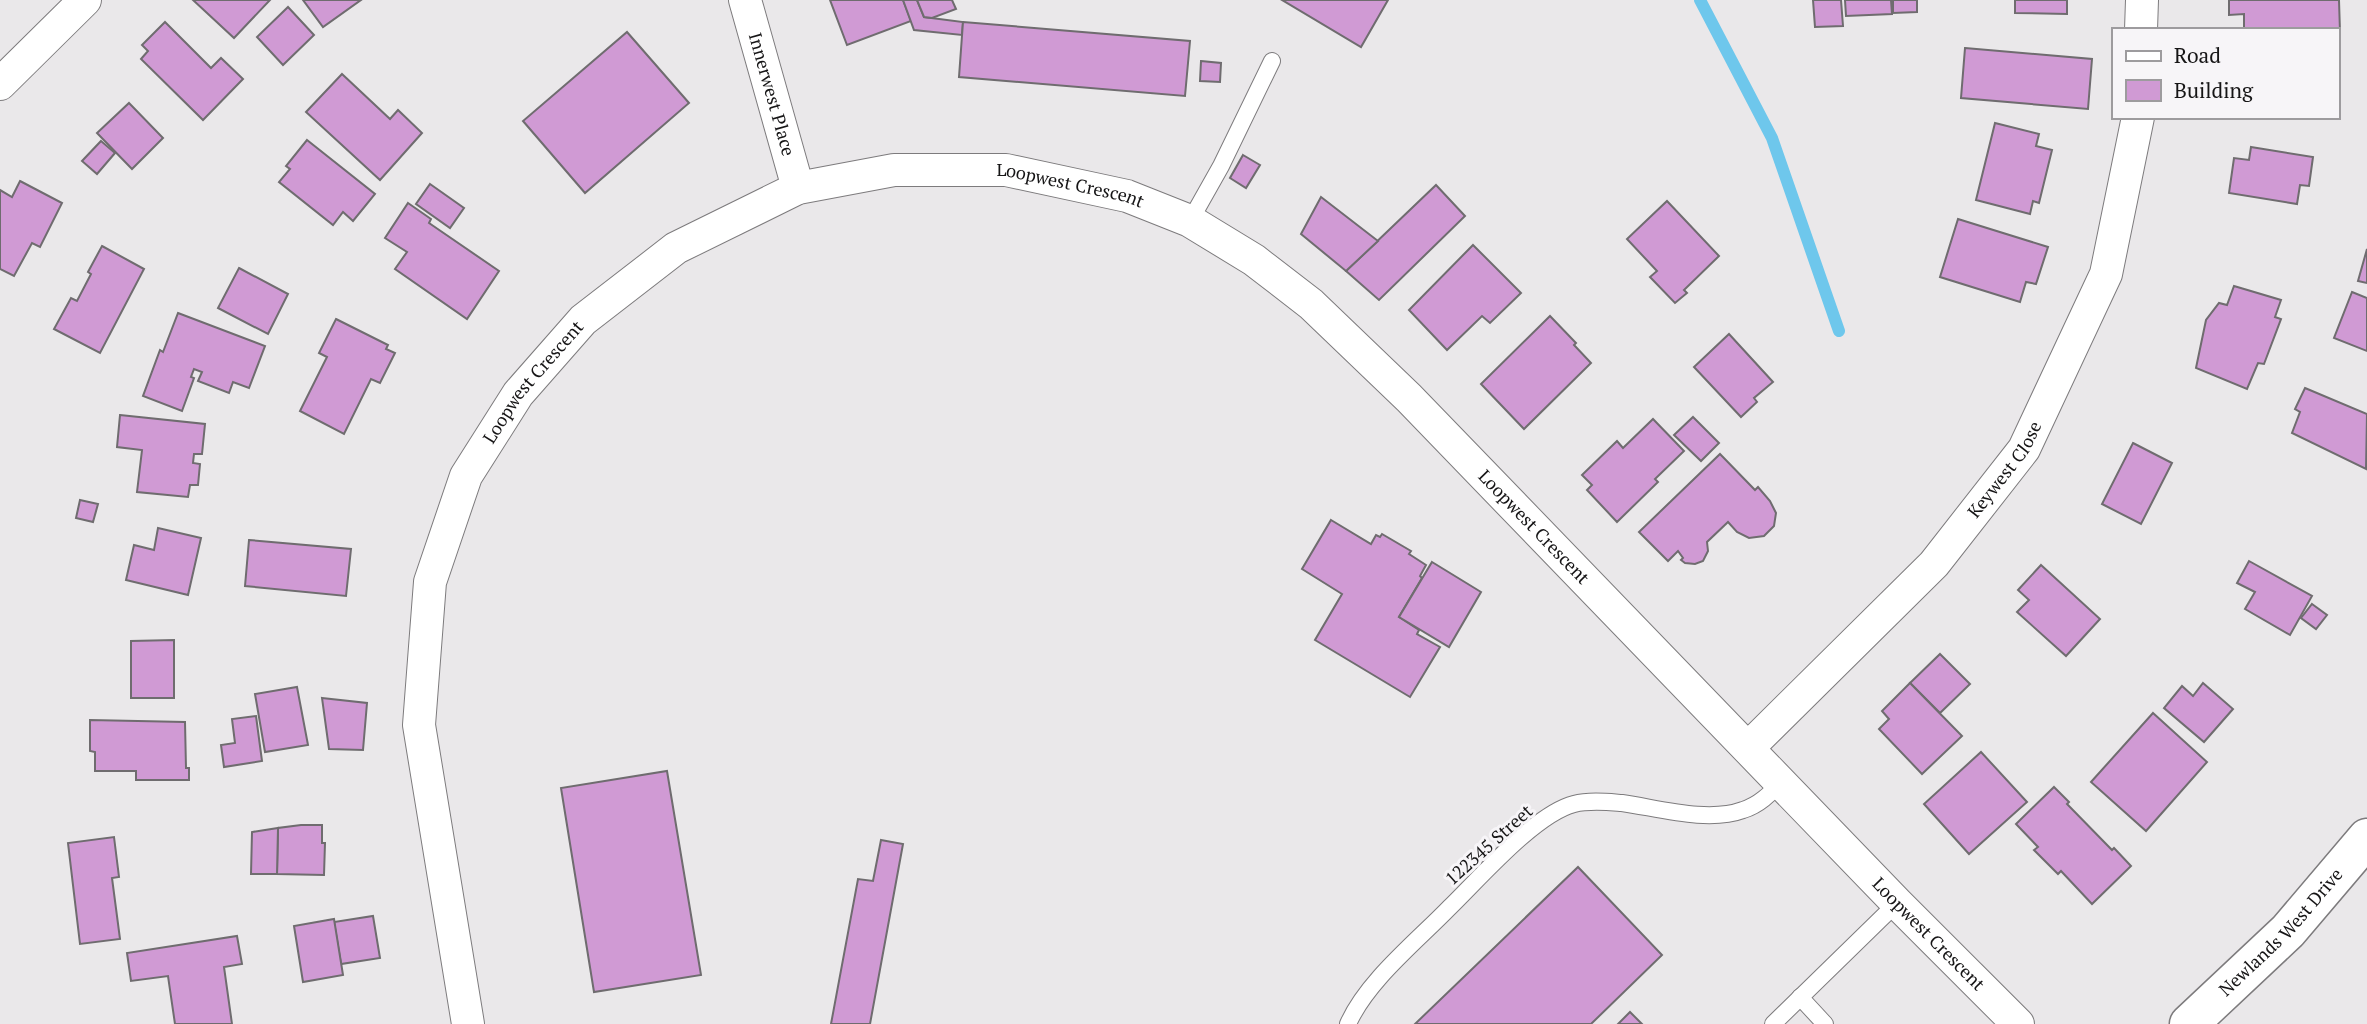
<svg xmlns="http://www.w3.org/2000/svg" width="2367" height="1024" font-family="'PT Serif',serif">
	<rect width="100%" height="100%" fill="#eae8ea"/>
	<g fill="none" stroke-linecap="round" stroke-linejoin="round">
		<path stroke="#6ec7ec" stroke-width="12" d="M1700,0L1772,138L1839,331"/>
	</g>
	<g fill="#d09ad4" stroke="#6f6c6f" stroke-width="2">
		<path d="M193,0H270L234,38Z"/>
		<path d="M303,0H361L323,27Z"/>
		<path d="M830,0H903L911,21L847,45Z"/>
		<path d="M903,0H917L924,17L963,22L962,35L914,30Z"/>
		<path d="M917,0H952L956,9L932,18L924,17Z"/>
		<path d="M1282,0H1388L1361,47Z"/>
		<path d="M1813,0H1841L1843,26L1815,27Z"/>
		<path d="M1845,0H1891L1892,14L1846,16Z"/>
		<path d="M1893,0H1917V12L1893,13Z"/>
		<path d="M2015,0H2067V14L2015,13Z"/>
		<path d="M2229,0H2339L2340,32L2337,30H2244V14L2229,15Z"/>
		<path d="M288,7L314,35L283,65L257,37Z"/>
		<path d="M165,22L211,68L221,58L243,79L203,120L141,59L148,51L142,45Z"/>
		<path d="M963,22L1190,41L1185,96L959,77Z"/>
		<path d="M627,32L689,103L585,193L523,121Z"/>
		<path d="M1965,48L2092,59L2088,109L1961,98Z"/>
		<path d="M1201,61L1221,63L1220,82L1200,81Z"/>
		<path d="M342,74L390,119L398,110L422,133L380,180L306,112Z"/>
		<path d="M129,103L163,138L132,169L97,133Z"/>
		<path d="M1995,123L2039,134L2036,146L2052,150L2039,203L2033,201L2030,214L1976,200Z"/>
		<path d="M307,140L375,194L353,221L343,212L333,225L279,182L290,169L286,166Z"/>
		<path d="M101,141L115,153L97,174L82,161Z"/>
		<path d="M2251,147L2313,157L2309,186L2300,185L2297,204L2229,193L2234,158L2249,160Z"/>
		<path d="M1243,155L1260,165L1246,188L1230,178Z"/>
		<path d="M20,181L62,203L40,247L32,243L14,276L0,269V190L12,197Z"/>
		<path d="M430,184L464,208L450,228L416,204Z"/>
		<path d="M1436,185L1465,216L1379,300L1346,271Z"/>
		<path d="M1321,197L1378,241L1346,271L1301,234Z"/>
		<path d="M1667,201L1719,256L1684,290L1687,293L1675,303L1650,277L1657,271L1627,239Z"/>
		<path d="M408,203L431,219L429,223L499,271L467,319L395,269L407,252L385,238Z"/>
		<path d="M1958,219L2048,247L2036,284L2026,282L2020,302L1940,277Z"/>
		<path d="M1473,245L1521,293L1490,323L1482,316L1447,350L1409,310Z"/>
		<path d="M102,246L144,269L100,353L54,329L71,298L77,301L91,274L88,272Z"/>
		<path d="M2367,249V283L2358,281Z"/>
		<path d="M239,268L288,294L268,334L218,308Z"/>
		<path d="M2234,286L2281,300L2275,317L2281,319L2264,364L2258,363L2247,389L2196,368L2206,320L2219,303L2227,305Z"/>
		<path d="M2352,292L2367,298V351L2334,338Z"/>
		<path d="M178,313L265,346L249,388L233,382L229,393L198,381L202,372L194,369L191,377L194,378L182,411L143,396L160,350L163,352Z"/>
		<path d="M1550,316L1576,343L1574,345L1591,363L1524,429L1481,384Z"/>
		<path d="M336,319L388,345L386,349L395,353L380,383L371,379L344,434L300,411L327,357L319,353Z"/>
		<path d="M1729,334L1773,382L1754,398L1757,402L1741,417L1694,367Z"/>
		<path d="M2305,388L2367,414L2366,469L2292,433L2300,412L2295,409Z"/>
		<path d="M120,415L205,424L202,454H194L193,463L200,464L198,485H190L188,497L137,492L142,450L117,447Z"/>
		<path d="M1693,417L1719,443L1701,461L1674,435Z"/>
		<path d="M1653,419L1684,451L1655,479L1658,482L1617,522L1587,490L1592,485L1582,475L1617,441L1623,448Z"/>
		<path d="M2133,443L2172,463L2141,524L2102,504Z"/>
		<path d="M1720,454L1755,490L1758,487L1770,501L1776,513L1774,526L1764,536L1749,538L1737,532L1728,522L1707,542L1708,551L1703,561L1695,564L1685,563L1681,560L1683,558L1678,551L1668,561L1639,532Z"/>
		<path d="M80,500L98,504L93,522L76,518Z"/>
		<path d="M1331,520L1371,544L1376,535L1380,537L1382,534L1411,551L1409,554L1426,565L1420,576L1422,578L1399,617L1419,630L1417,634L1440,647L1410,697L1315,640L1342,594L1302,569Z"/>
		<path d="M158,528L201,538L188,595L126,580L134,545L154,550Z"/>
		<path d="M249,540L351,549L346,596L245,586Z"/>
		<path d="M2249,561L2312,596L2290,635L2245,609L2255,592L2237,583Z"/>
		<path d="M1432,562L1481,592L1449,647L1399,617Z"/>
		<path d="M2041,565L2100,619L2066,656L2017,612L2029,600L2018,590Z"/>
		<path d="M2312,604L2327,615L2316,629L2301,618Z"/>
		<path d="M174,640V698H131V641Z"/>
		<path d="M1940,654L1970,684L1940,713L1910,683Z"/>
		<path d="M1910,683L1962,736L1922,774L1879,729L1889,719L1882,711Z"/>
		<path d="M2203,683L2233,709L2204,742L2164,708L2182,686L2193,696Z"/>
		<path d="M297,687L308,745L265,752L255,694Z"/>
		<path d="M322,698L367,703L363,750L329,749Z"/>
		<path d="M2153,713L2207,762L2146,831L2091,782Z"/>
		<path d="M256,716L262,761L224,767L221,745L235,743L232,719Z"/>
		<path d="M90,720L185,722L186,768H189V780H136V771H95V752L90,751Z"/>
		<path d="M1981,752L2027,802L1969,854L1924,804Z"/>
		<path d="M667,771L701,975L594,992L561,788Z"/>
		<path d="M2054,787L2069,802L2067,804L2112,850L2114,848L2131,866L2092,904L2061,871L2058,874L2034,850L2038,847L2016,824Z"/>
		<path d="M301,825H322V843H325L324,875L277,874L278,828Z"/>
		<path d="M278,828L277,874H251L252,832Z"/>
		<path d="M114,837L119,877L112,878L120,939L80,944L68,843Z"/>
		<path d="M881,840L903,844L870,1024H831L858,879L873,881Z"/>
		<path d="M1578,867L1662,955L1591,1024H1415Z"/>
		<path d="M373,916L380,958L341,964L334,922Z"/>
		<path d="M334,919L343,975L303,982L294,926Z"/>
		<path d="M237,936L242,964L224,967L232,1024H175L168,976L131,981L127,953Z"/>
		<path d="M1630,1012L1642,1024H1618Z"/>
	</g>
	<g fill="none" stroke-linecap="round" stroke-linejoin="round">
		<g stroke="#7d7b7d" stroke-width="18">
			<g id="lane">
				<path d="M1190,221L1221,166L1272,61"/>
				<path d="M1800,997L1825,1024"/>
				<path d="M1348,1024C1367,981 1416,942 1449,908C1479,879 1535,814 1574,804C1589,800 1608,802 1622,803C1658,808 1708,823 1743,810C1759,805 1770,794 1781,782"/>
				<path d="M1773,1024L1897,903"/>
			</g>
		</g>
		<g stroke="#7d7b7d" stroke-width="34">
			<g id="street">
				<path id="s1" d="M745,0L798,188"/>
				<path d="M2141,30L2142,0"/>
				<path d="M0,84L85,0"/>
				<path id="s2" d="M1748,748L1934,564L2024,449L2106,274L2138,117"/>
				<path id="s3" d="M468,1024L419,725L430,582L466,476L518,394L583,320L676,248L798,188L894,170H1006L1127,196L1190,221L1254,260L1311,304L1409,398L1897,903L2018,1024"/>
			</g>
		</g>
		<g stroke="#7d7b7d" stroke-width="41">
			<g id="secondary">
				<path id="s4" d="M2189,1024L2288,931L2367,838"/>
			</g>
		</g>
		<use href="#lane" stroke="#fff" stroke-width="16"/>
		<use href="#street" stroke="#fff" stroke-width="32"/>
		<use href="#secondary" stroke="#fff" stroke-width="38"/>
	</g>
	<g text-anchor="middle" stroke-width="6" stroke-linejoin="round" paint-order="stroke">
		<g font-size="18" fill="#161516" stroke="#f7f5f8">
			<text dy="6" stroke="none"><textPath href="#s1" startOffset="98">Innerwest Place</textPath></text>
			<text dy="6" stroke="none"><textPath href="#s3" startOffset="1283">Loopwest Crescent</textPath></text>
			<text dy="6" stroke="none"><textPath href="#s3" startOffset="674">Loopwest Crescent</textPath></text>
			<text dy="6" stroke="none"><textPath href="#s2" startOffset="380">Keywest Close</textPath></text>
			<text dy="6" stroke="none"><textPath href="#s3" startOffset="1871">Loopwest Crescent</textPath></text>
			<text transform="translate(1489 845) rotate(-42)" y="6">122345 Street</text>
			<text dy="6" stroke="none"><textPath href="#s4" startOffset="130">Newlands West Drive</textPath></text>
			<text dy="6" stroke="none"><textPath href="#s3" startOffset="2438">Loopwest Crescent</textPath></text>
		</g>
	</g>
	<rect x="2112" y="28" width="228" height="91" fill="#f7f5f8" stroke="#9d9b9e" stroke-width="2"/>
	<rect x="2126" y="51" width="35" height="10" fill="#ffffff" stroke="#9d9b9e" stroke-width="2"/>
	<text x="2174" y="63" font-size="21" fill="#161516">Road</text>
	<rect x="2126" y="80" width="35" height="21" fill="#d09ad4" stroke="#9d9b9e" stroke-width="2"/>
	<text x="2174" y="98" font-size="21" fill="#161516">Building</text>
</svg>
